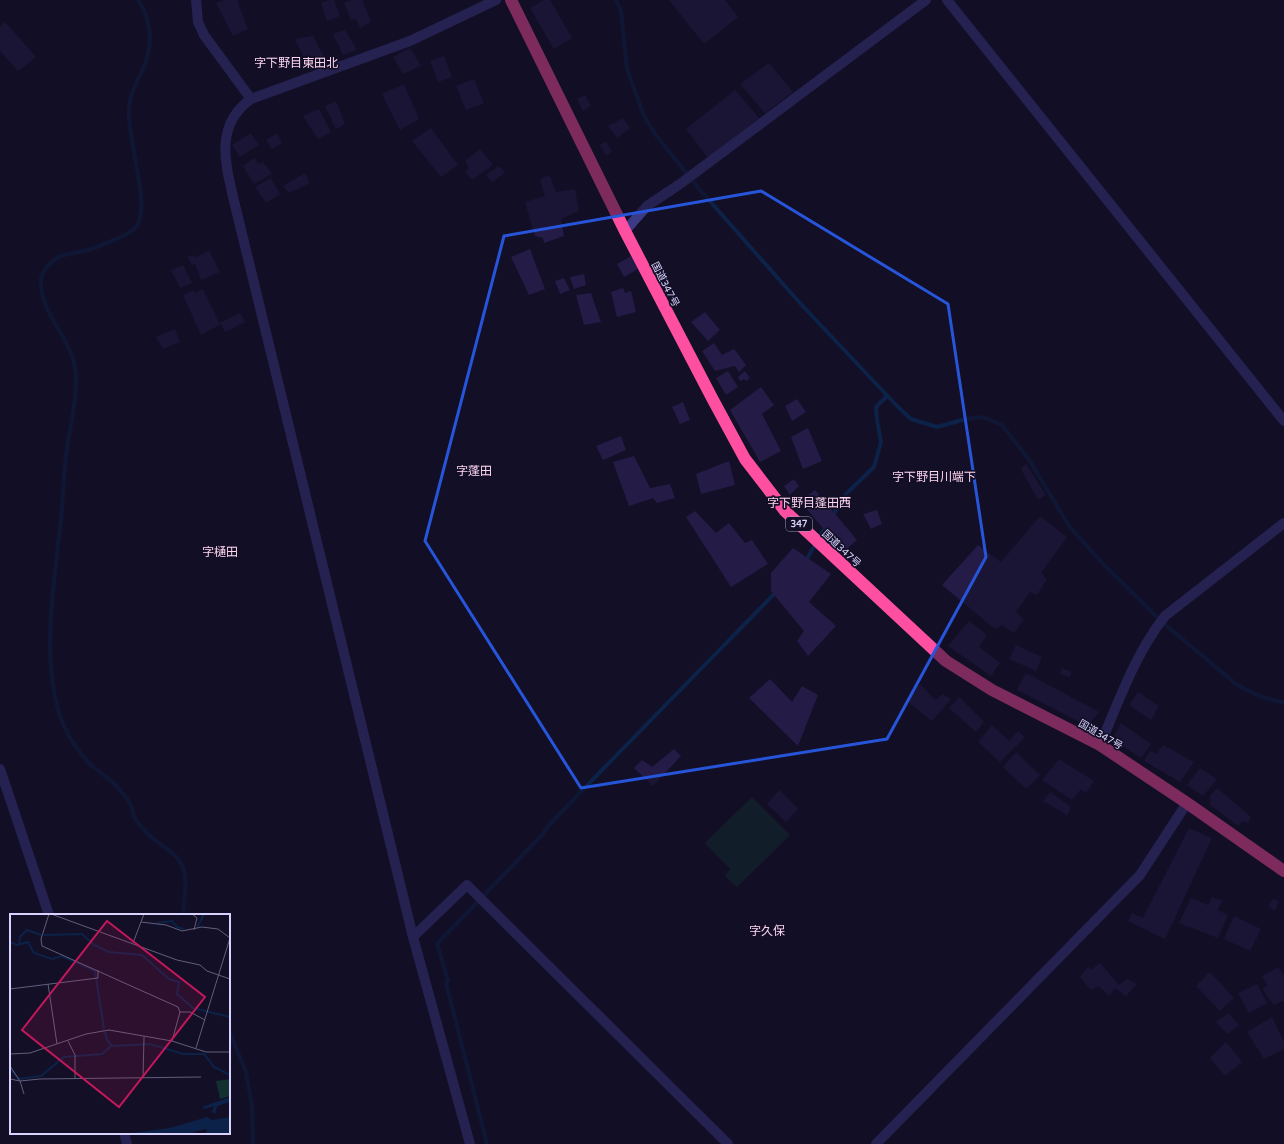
<svg xmlns="http://www.w3.org/2000/svg" width="1284" height="1144" font-family="'Varela Round','Noto Sans JP',sans-serif">
	<rect width="100%" height="100%" fill="#130f26"/>
	<path fill="#12302f" d="M752,797L790,835L737,887L725,876L730,869L705,843Z"/>
	<g fill="none" stroke-linecap="round" stroke-linejoin="round">
		<g stroke="#0c2248" stroke-width="4">
			<path d="M138,0C151,18 153,43 145,64C139,79 130,92 129,108C126,137 152,206 136,227C131,234 94,249 84,251C77,253 66,253 59,257C51,261 41,272 41,281C40,314 70,336 75,368C79,397 69,427 66,456C63,480 63,505 60,529C53,587 40,672 64,726C70,739 81,755 91,765C100,773 111,779 119,789C123,794 129,800 131,806C133,811 133,816 136,820C140,826 145,831 150,836C161,846 178,853 183,868C188,882 184,900 183,915"/>
			<path d="M616,0L621,11L627,69L644,116L655,134L700,190L799,302L897,406L911,419L937,427L966,419L983,417L1002,425L1030,461L1069,526L1104,565L1162,622L1236,684C1251,693 1266,700 1284,702"/>
			<path d="M832,517L846,494L874,467L881,442L877,420L876,407L887,396"/>
			<path d="M805,562L826,526"/>
			<path d="M229,1031L246,1072L252,1106L253,1144"/>
			<path d="M487,1144L446,983L448,980L437,944L541,836L549,825L603,769L777,591"/>
		</g>
	</g>
	<g fill="#241b47">
		<path d="M225,0H237L248,29L233,36L216,3Z"/>
		<path d="M330,0H334L340,16L327,21L321,3Z"/>
		<path d="M352,0H362L371,22L360,28L356,19L351,20L344,3Z"/>
		<path d="M544,0H550L572,38L554,49L530,8Z"/>
		<path d="M669,0H725L738,17L704,44Z"/>
		<path d="M5,22L36,57L18,71L0,51V27Z"/>
		<path d="M345,30L357,50L343,55L333,34Z"/>
		<path d="M313,36L326,61L309,69L295,39Z"/>
		<path d="M410,48L421,66L403,74L393,57Z"/>
		<path d="M444,56L452,77L438,82L430,61Z"/>
		<path d="M769,63L793,92L765,113L740,84Z"/>
		<path d="M474,79L484,103L466,110L456,86Z"/>
		<path d="M404,84L419,119L400,130L382,94Z"/>
		<path d="M735,90L759,118L708,158L686,129Z"/>
		<path d="M585,95L591,106L583,111L577,99Z"/>
		<path d="M336,101L345,124L336,129L325,106Z"/>
		<path d="M319,109L331,132L318,139L303,116Z"/>
		<path d="M623,118L630,128L617,138L608,126Z"/>
		<path d="M431,128L458,165L441,177L412,141Z"/>
		<path d="M251,133L259,145L240,157L232,145Z"/>
		<path d="M277,133L282,143L272,149L266,140Z"/>
		<path d="M606,141L612,152L606,156L600,145Z"/>
		<path d="M480,149L493,165L472,180L465,171L469,168L465,161Z"/>
		<path d="M254,158L259,164L263,162L272,174L254,184L243,166Z"/>
		<path d="M499,166L505,173L492,182L486,175Z"/>
		<path d="M305,173L310,183L289,193L283,186Z"/>
		<path d="M550,176L556,192L575,189L579,211L561,219L564,236L544,243L543,238L535,236L525,202L545,196L540,180L544,177Z"/>
		<path d="M271,178L280,194L266,203L255,187Z"/>
		<path d="M530,249L545,289L529,295L511,257Z"/>
		<path d="M209,251L220,272L201,280L195,264L192,265L187,257L193,255L196,257Z"/>
		<path d="M631,256L638,269L624,277L617,264Z"/>
		<path d="M183,265L192,283L180,288L171,270Z"/>
		<path d="M584,274L586,285L574,289L570,277Z"/>
		<path d="M564,278L570,290L560,294L555,281Z"/>
		<path d="M623,288L625,293L631,291L636,312L617,317L611,292Z"/>
		<path d="M203,289L219,323L240,313L245,322L225,332L221,324L201,335L183,295L193,290L195,293Z"/>
		<path d="M591,293L601,322L584,325L576,295Z"/>
		<path d="M705,312L720,330L708,341L691,322Z"/>
		<path d="M175,329L180,342L163,349L156,337Z"/>
		<path d="M714,343L722,355L734,349L746,365L739,372L735,366L715,371L702,351Z"/>
		<path d="M728,371L738,387L726,395L716,378Z"/>
		<path d="M745,371L750,378L746,381L744,379L740,381L738,377Z"/>
		<path d="M761,387L774,405L762,414L781,451L760,462L730,410Z"/>
		<path d="M797,399L806,412L792,421L785,406Z"/>
		<path d="M683,402L690,420L680,424L672,407Z"/>
		<path d="M808,428L822,461L803,469L791,437Z"/>
		<path d="M621,436L626,450L603,460L596,446Z"/>
		<path d="M634,456L650,488L670,484L675,498L657,503L653,498L629,506L613,462Z"/>
		<path d="M729,461L735,485L701,494L696,474Z"/>
		<path d="M1026,464L1046,495L1038,500L1021,469Z"/>
		<path d="M794,479L799,486L790,495L784,486Z"/>
		<path d="M815,490L857,540L843,552L800,501Z"/>
		<path d="M877,510L882,524L871,529L863,514Z"/>
		<path d="M695,511L716,533L729,523L745,543L752,540L768,564L731,587L686,517Z"/>
		<path d="M1040,516L1067,537L1041,573L1047,579L1037,595L1030,592L1016,612L1024,619L1014,633L1002,625L995,629L942,585L978,545L1001,562Z"/>
		<path d="M793,548L831,574L809,602L836,626L808,656L797,641L804,631L771,591V573Z"/>
		<path d="M969,621L987,635L979,647L1000,663L991,676L948,646Z"/>
		<path d="M1016,645L1042,657L1036,671L1009,659Z"/>
		<path d="M1062,668L1072,672L1070,677L1060,674Z"/>
		<path d="M1026,673L1099,712L1088,726L1017,690Z"/>
		<path d="M770,679L792,702L802,686L818,695L798,746L749,698Z"/>
		<path d="M920,684L935,700L943,694L951,699L932,721L907,701Z"/>
		<path d="M1138,692L1159,706L1151,720L1129,705Z"/>
		<path d="M959,697L984,722L976,732L949,708Z"/>
		<path d="M1121,723L1151,744L1141,758L1112,739Z"/>
		<path d="M992,725L1009,741L1018,731L1025,737L1000,762L978,742Z"/>
		<path d="M1163,745L1194,762L1180,782L1144,761L1150,751L1157,754Z"/>
		<path d="M674,749L681,756L653,786L634,768L642,760L652,767Z"/>
		<path d="M1016,752L1040,775L1026,789L1003,767Z"/>
		<path d="M1059,759L1094,781L1086,793L1081,789L1072,800L1042,780Z"/>
		<path d="M1200,768L1217,779L1203,796L1187,785Z"/>
		<path d="M1217,788L1251,817L1248,823L1243,821L1238,826L1209,804L1211,800L1209,797Z"/>
		<path d="M779,790L798,809L786,822L767,804Z"/>
		<path d="M1050,792L1071,807L1067,815L1043,801Z"/>
		<path d="M1189,828L1212,838L1165,939L1128,921L1132,913L1143,918Z"/>
		<path d="M1212,897L1223,901L1217,910L1228,915L1218,938L1179,923L1191,898L1208,905Z"/>
		<path d="M1273,899L1279,902L1275,911L1268,906Z"/>
		<path d="M1234,916L1261,929L1250,951L1224,939Z"/>
		<path d="M1100,963L1119,985L1127,979L1137,984L1126,996L1115,988L1109,996L1099,986L1091,990L1080,977L1088,967L1091,970Z"/>
		<path d="M1278,967L1284,975V1003L1282,1001L1274,1005L1262,989L1267,985L1262,976Z"/>
		<path d="M1210,972L1234,998L1220,1011L1196,986Z"/>
		<path d="M1257,984L1267,1003L1249,1013L1238,993Z"/>
		<path d="M1228,1013L1239,1025L1227,1034L1216,1022Z"/>
		<path d="M1272,1017L1284,1042V1049L1264,1059L1247,1032Z"/>
		<path d="M1226,1042L1242,1062L1225,1076L1210,1058Z"/>
	</g>
	<g fill="none" stroke-linecap="round" stroke-linejoin="round">
		<g stroke="#3d3a85" stroke-width="10">
			<path d="M196,0L198,22L204,35L251,99"/>
			<path d="M947,0L1284,421"/>
			<path d="M625,231L647,206L680,184L926,0"/>
			<path d="M1100,745C1119,701 1135,654 1165,616L1284,523"/>
			<path d="M0,769L49,915"/>
			<path d="M413,937L467,885L728,1144"/>
			<path d="M124,1133L127,1144"/>
			<path d="M470,1144L413,937L235,205C226,166 213,126 251,99L410,41L496,0"/>
			<path d="M876,1144L1140,875L1187,803"/>
		</g>
		<path stroke="#ff4fa3" stroke-width="12" d="M511,0L625,231L712,398L745,459L785,511L946,661L992,690L1100,745L1187,803L1284,871"/>
	</g>
	<path d="M0 0H1284V1144H0ZM761,191L948,304L986,557L887,739L581,788L425,541L504,236Z" fill="#130f26" fill-opacity=".55" fill-rule="evenodd"/>
	<path fill="none" stroke="#2655da" stroke-width="3" stroke-linejoin="round" d="M761,191L948,304L986,557L887,739L581,788L425,541L504,236Z"/>
	<g text-anchor="middle" stroke-width="3.5" stroke-linejoin="round" paint-order="stroke">
		<rect fill="#130f26" stroke="#9e99be" stroke-width="1" x="786" y="517" width="26" height="14" rx="3"/>
		<g font-size="9" font-weight="bold" fill="#d9d4ff">
			<text x="799" y="527">347</text>
		</g>
		<g font-size="10" fill="#d9d4ff" stroke="#130f26">
			<text transform="translate(666 284) rotate(63)" y="4">国道347号</text>
			<text transform="translate(842 548) rotate(43)" y="4">国道347号</text>
			<text transform="translate(1101 734) rotate(30)" y="4">国道347号</text>
		</g>
		<g font-size="12" fill="#ffd6f0" stroke="#130f26">
			<text x="296" y="67">字下野目東田北</text>
			<text x="474" y="475">字蓬田</text>
			<text x="934" y="481">字下野目川端下</text>
			<text x="809" y="507">字下野目蓬田西</text>
			<text x="220" y="556">字樋田</text>
			<text x="767" y="935">字久保</text>
		</g>
	</g>
	<g transform="translate(10 914)">
		<rect width="220" height="220" fill="#130f26"/>
		<path d="M220,165V182L210,185L206,167Z" fill="#12302f"/>
		<path d="M220,183V188L207,192L205,200L202,198L204,192L195,195L192,193ZM197,203L202,206L220,203V219L197,220L196,215L177,220L122,219L160,214Z" fill="#0c2248"/>
		<path fill="none" stroke="#0c2248" stroke-width="2" d="M147,9L162,7L167,13L174,15M187,14L194,0M34,21L72,20L84,31L99,38L132,41L159,65L169,68L167,80L183,94L220,103M0,28L7,31L18,28L24,39L42,45L52,42L85,57L94,115M9,30L10,23L17,16L31,21M95,118L97,126L102,132M0,154L8,165L31,162L54,143L92,140L101,132L140,130L173,140H194L204,153L220,161"/>
		<path fill="none" stroke="#625e7d" stroke-width="1" d="M39,0L31,25L32,32L168,93L170,98L162,127M41,0L167,46L190,51L197,57L220,65M182,0L187,4L184,16M131,8L156,11L172,17L192,13L208,15L220,24M123,29L134,0M38,70L47,130M0,75L88,64V56M170,98H180L195,106M58,127L65,141V165M186,134L220,24M0,140L20,139L76,120L99,116L162,127L196,138H220M0,152L10,167L14,180M133,164L134,123M0,165L10,167L30,165L191,163"/>
		<path fill="#c2185b" fill-opacity="0.15" stroke="#c2185b" stroke-width="2" d="M97,7L195,83L109,193L12,116Z"/>
		<rect width="220" height="220" fill="none" stroke="#d9d4ff" stroke-width="2"/>
	</g>
</svg>
